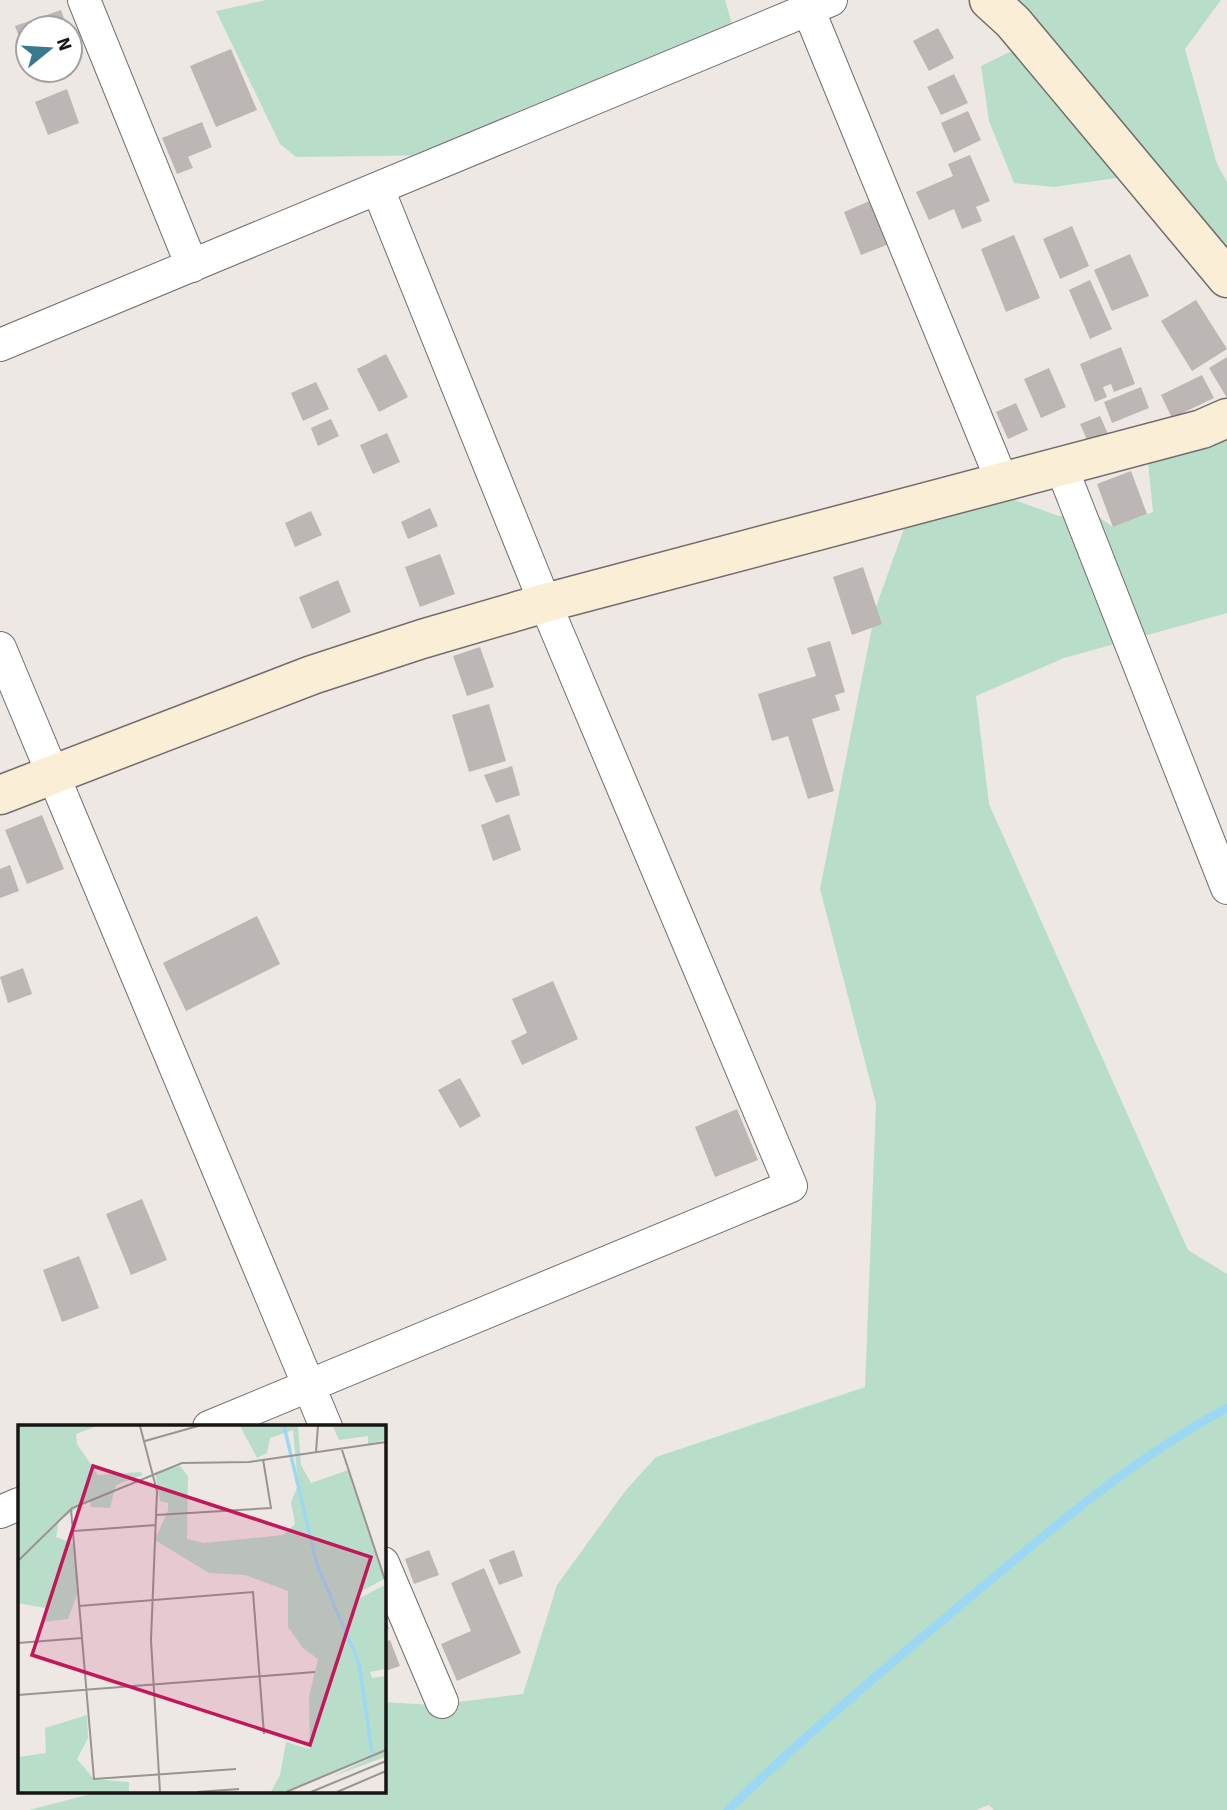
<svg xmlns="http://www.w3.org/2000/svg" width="1227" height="1810" font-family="'Source Sans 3',sans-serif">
	<rect width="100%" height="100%" fill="#eee8e5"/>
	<g fill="#b8deca">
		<path d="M266,0H725L737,41L459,155L296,157L280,144L216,11Z"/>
		<path d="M986,0H1221L1185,49L1217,164L1227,182V258L1158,172L1054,187L1014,183L989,121L981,66L1030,42Z"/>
		<path d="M1227,439V613L1064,658L976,696L989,804L1188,1250L1227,1274V1810H994L989,1805L976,1810H29L102,1791H383V1702L434,1705L523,1694L557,1585L626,1490L656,1457L865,1387L876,1104L820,889L876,607L912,506L1006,497L1059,516L1096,515L1113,527L1153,512L1148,462Z"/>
	</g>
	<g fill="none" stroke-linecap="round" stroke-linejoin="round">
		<path stroke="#9dd8f3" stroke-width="9" d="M728,1810C803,1737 883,1670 963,1603C1047,1533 1130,1460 1227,1408"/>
	</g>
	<g fill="#bcb6b4">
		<path d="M61,10L67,28H28V61L15,26Z"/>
		<path d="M938,28L954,58L929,71L913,41Z"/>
		<path d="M70,38L77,58L70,61Z"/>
		<path d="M231,49L257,110L216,127L190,66Z"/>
		<path d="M954,74L968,103L941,115L927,87Z"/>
		<path d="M67,89L79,123L48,135L35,102Z"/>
		<path d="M968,111L981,140L954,153L941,123Z"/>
		<path d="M202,122L212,147L188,157L193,168L177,174L162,138Z"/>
		<path d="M970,155L990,201L976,207L982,221L962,229L954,209L929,220L916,192L953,176L948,164Z"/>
		<path d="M872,200L889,244L861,255L844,212Z"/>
		<path d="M1072,226L1089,266L1060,279L1043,239Z"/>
		<path d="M1014,235L1040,298L1006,312L981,249Z"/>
		<path d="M1130,254L1149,296L1112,311L1094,270Z"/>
		<path d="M1090,280L1112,329L1090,339L1069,290Z"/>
		<path d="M1196,300L1227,349L1192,371L1161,321Z"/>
		<path d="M1121,347L1135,384L1114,392L1111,384L1103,387L1107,397L1095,402L1080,364Z"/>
		<path d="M386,354L408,397L379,412L357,369Z"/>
		<path d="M1227,357V398L1209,368Z"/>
		<path d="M1049,368L1066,407L1041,418L1024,379Z"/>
		<path d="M1202,375L1214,398L1172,418L1161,395Z"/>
		<path d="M316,382L329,409L303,421L291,393Z"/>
		<path d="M1141,387L1149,408L1112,423L1104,402Z"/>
		<path d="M1016,403L1028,430L1008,439L996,412Z"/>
		<path d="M1100,416L1108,434L1088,442L1080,424Z"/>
		<path d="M331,419L339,436L318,446L311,428Z"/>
		<path d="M387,433L400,462L373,474L360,445Z"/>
		<path d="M1131,471L1147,514L1113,527L1097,484Z"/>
		<path d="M430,508L438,526L408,539L401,522Z"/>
		<path d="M311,511L322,535L295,547L285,523Z"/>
		<path d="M440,554L455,594L420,607L405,567Z"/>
		<path d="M863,567L882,624L852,635L833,577Z"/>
		<path d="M338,580L351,612L312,629L299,597Z"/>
		<path d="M830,641L845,692L835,695L840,710L812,719L834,791L808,799L788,736L772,741L758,694L816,676L807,648Z"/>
		<path d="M480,647L494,687L467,696L453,656Z"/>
		<path d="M489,704L506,761L469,772L452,715Z"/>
		<path d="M512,766L520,795L496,803L484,775Z"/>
		<path d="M509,814L521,850L493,861L481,825Z"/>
		<path d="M42,815L64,869L27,884L5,830Z"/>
		<path d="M10,865L19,891L0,898V869Z"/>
		<path d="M257,916L280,964L186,1011L163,963Z"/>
		<path d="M23,968L32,994L8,1003L0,977Z"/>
		<path d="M553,981L578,1039L522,1065L511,1041L527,1033L512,999Z"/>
		<path d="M460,1078L481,1116L460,1128L438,1090Z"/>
		<path d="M737,1109L758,1160L715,1177L695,1127Z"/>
		<path d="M142,1199L167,1260L131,1275L106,1214Z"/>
		<path d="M79,1256L99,1308L62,1322L43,1270Z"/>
		<path d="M429,1550L439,1575L414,1584L405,1559Z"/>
		<path d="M514,1550L523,1576L499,1585L489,1560Z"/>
		<path d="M484,1568L521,1653L457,1681L441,1644L471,1631L451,1583Z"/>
		<path d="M383,1613L389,1629L383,1631Z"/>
		<path d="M390,1640L400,1666L383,1672V1643Z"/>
	</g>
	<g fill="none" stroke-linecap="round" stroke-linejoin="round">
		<g stroke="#726d6b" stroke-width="34">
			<g id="street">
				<path d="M84,0L192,266"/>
				<path d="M809,11L1002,481"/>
				<path d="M0,345L831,0"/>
				<path d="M1061,466L1227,888"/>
				<path d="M0,648L326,1427"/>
				<path d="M209,1427L791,1186L545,603L378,189"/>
				<path d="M0,1512L19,1504"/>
				<path d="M383,1563L442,1702"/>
			</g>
		</g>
		<g stroke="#726d6b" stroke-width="41">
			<g id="secondary">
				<path d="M989,0L1013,22L1227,278"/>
				<path d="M0,795L312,675L422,639L545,603L1202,429L1227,418"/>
			</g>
		</g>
		<use href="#street" stroke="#fff" stroke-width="32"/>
		<use href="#secondary" stroke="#fbeed7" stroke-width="38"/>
	</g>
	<g transform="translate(18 1425)">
		<rect width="368" height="368" fill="#eee8e5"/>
		<path d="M0,1H79L58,9L59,19L80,50L123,47L125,50L98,60L92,83L73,82L72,74L41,96L38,112L57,119L60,167L50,194L26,197L27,183L0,178ZM222,1H280L283,40L293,58L330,45L366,154L340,168V174L367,160V244L352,247L354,253L367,251V332L313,352L365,327L265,367H253L262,350L268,317L292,324L291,272L300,234L285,223L270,202V166L227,150L191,148L137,115L150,85V78L142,76L137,47L162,41L170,51L169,114L186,118L265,110L277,99L273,77L280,60L275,5L252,13L249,28L239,33ZM367,1V15L350,19V11L321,15L315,2ZM69,290L70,313L59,334L76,354L111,357V367H0V332L28,328L27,303Z" fill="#b8deca"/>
		<path fill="none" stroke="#9dd8f3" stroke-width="3.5" d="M266,1L299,140L341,238L354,328"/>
		<path fill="none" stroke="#989492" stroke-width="2" d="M122,1L139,66L133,215L142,367M127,16L180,1M324,25L368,158M298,27L300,1M53,84L76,354L218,344M138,90L253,83L245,34M56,106L138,100M0,136L54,83L164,38L231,37L368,17M61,181L235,167L246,309M0,218L64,213M0,270L297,247M179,367L221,364M268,367L368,325M293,367L368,336M319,367L368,346"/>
		<path fill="#c2185b" fill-opacity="0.15" stroke="#c2185b" stroke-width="3.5" d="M75,41L353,132L292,320L14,230Z"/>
		<rect width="368" height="368" fill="none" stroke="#181615" stroke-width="3.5"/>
	</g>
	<g transform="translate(49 49) rotate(72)"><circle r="33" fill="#ffffff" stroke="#a3a2a1" stroke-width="2"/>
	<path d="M0-5L12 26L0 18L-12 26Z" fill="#39798d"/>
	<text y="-10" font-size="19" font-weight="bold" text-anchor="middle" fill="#181615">N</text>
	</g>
</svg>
